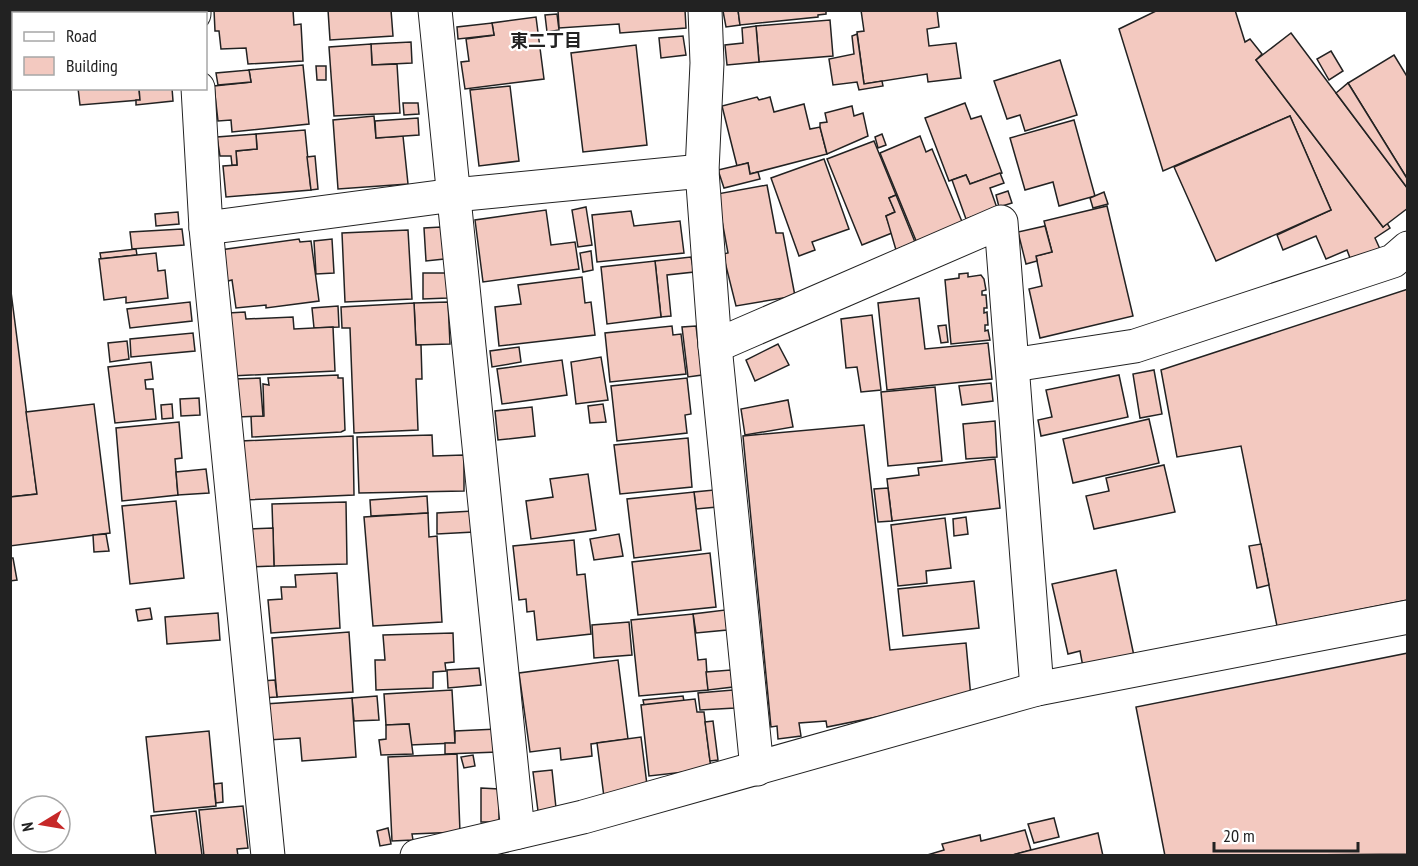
<svg xmlns="http://www.w3.org/2000/svg" width="1418" height="866" font-family="'PT Sans Narrow','Noto Sans JP',sans-serif">
	<rect width="100%" height="100%" fill="#fff"/>
	<g fill="#f3c9c0" stroke="#222" stroke-width="1.5">
		<path d="M80,10H156V12L80,14Z"/>
		<path d="M214,10H293L294,25L301,24L303,61L248,64L246,48L221,49L219,31H215Z"/>
		<path d="M328,10H391L393,36L330,40Z"/>
		<path d="M558,10H685L686,28L620,33L619,24L559,28Z"/>
		<path d="M738,10L740,25L726,27L723,11Z"/>
		<path d="M738,10H826V14L818,15V17L740,25Z"/>
		<path d="M861,10H937L939,27L927,29L929,46L956,43L961,78L928,82L927,74L864,84L857,32L864,31Z"/>
		<path d="M1158,10H1235L1245,42L1250,39L1262,54L1256,60L1383,227L1387,223L1390,228L1375,238L1380,249L1350,258L1347,250L1326,259L1316,236L1283,250L1277,235L1331,210L1290,116L1163,171L1119,29Z"/>
		<path d="M557,14L559,30L547,32L545,15Z"/>
		<path d="M536,17L544,79L465,89L461,62L469,61L466,39L494,35L492,23Z"/>
		<path d="M830,20L833,56L759,62L756,26Z"/>
		<path d="M492,23L494,35L458,39L457,27Z"/>
		<path d="M756,26L759,62L727,65L725,45L743,43L742,28Z"/>
		<path d="M1291,33L1408,189V208L1383,227L1256,60Z"/>
		<path d="M857,34L864,84L882,81L883,86L859,90L857,82L833,85L829,59L854,54L852,36Z"/>
		<path d="M683,36L686,55L661,58L659,38Z"/>
		<path d="M411,42L412,63L372,65L371,44Z"/>
		<path d="M371,44L372,65L397,64L400,113L334,116L329,47Z"/>
		<path d="M636,45L647,145L583,152L571,53Z"/>
		<path d="M1331,51L1343,71L1329,80L1317,59Z"/>
		<path d="M1394,55L1408,78V180L1348,83Z"/>
		<path d="M1060,60L1077,115L1025,131L1020,115L1007,119L994,81Z"/>
		<path d="M303,65L309,124L232,132L231,120L218,121L214,86L251,82L249,70Z"/>
		<path d="M316,66H326V80H317Z"/>
		<path d="M249,70L251,82L218,85L216,73Z"/>
		<path d="M1348,83L1408,180V189L1336,93Z"/>
		<path d="M510,86L519,161L479,166L470,90Z"/>
		<path d="M78,88H139L140,100L80,105Z"/>
		<path d="M139,88H172L173,101L136,105V100H140Z"/>
		<path d="M757,97L759,100L770,97L774,112L804,104L810,129L820,127L827,154L750,174L748,163L737,166L722,106Z"/>
		<path d="M403,103H418L419,114L404,115Z"/>
		<path d="M965,103L971,119L981,116L1002,173L970,184L966,175L949,181L925,118Z"/>
		<path d="M852,106L854,116L863,113L868,136L827,154L820,127V123L827,122L825,113Z"/>
		<path d="M374,116L376,138L403,136L408,184L338,189L333,120Z"/>
		<path d="M1290,116L1331,210L1216,261L1174,167Z"/>
		<path d="M418,118L419,135L376,138L375,121Z"/>
		<path d="M1074,120L1095,196L1059,206L1053,182L1025,190L1010,138Z"/>
		<path d="M305,130L311,190L226,197L223,166L237,165L236,151L257,149L256,134Z"/>
		<path d="M256,134L257,149L236,151L237,165H232L231,156H220L217,137Z"/>
		<path d="M882,134L886,145L878,148L875,137Z"/>
		<path d="M920,136L926,152L932,149L963,224L917,243L880,153Z"/>
		<path d="M874,141L896,195L889,198L895,212L886,216L892,233L862,245L827,159Z"/>
		<path d="M315,156L318,189L311,190L307,157Z"/>
		<path d="M824,159L849,229L812,242L815,250L799,256L771,178Z"/>
		<path d="M748,163L750,174L758,172L760,179L724,188L718,170Z"/>
		<path d="M1000,173L1004,183L990,188L997,208L966,219L952,180L966,175L970,184Z"/>
		<path d="M767,185L776,233H783L795,296L736,306L723,254L728,253L717,194Z"/>
		<path d="M1008,191L1012,203L999,207L996,195Z"/>
		<path d="M1104,192L1108,204L1093,208L1090,198Z"/>
		<path d="M896,195L915,242L896,250L886,216L895,212L889,198Z"/>
		<path d="M1107,206L1133,316L1040,338L1029,289L1042,286L1036,256L1052,252L1044,221Z"/>
		<path d="M586,207L592,245L578,247L572,210Z"/>
		<path d="M546,210L551,245L575,242L579,269L483,282L475,220Z"/>
		<path d="M631,211L634,226L680,221L684,253L597,262L592,215Z"/>
		<path d="M178,212L179,224L156,226L155,214Z"/>
		<path d="M1045,226L1052,252L1036,256L1037,261L1026,264L1018,232Z"/>
		<path d="M441,227L444,259L426,261L424,228Z"/>
		<path d="M182,229L184,245L132,249L130,232Z"/>
		<path d="M408,230L412,299L345,302L342,233Z"/>
		<path d="M299,239L300,242L311,241L319,301L266,308V305L236,308L232,280L224,282L220,250Z"/>
		<path d="M332,239L334,273L316,274L314,241Z"/>
		<path d="M136,249L137,255L101,259L100,253Z"/>
		<path d="M591,251L593,270L583,272L580,253Z"/>
		<path d="M156,253L158,271L165,270L168,298L126,303V297L104,300L99,259Z"/>
		<path d="M691,257L694,272L667,275L671,316L661,317L655,261Z"/>
		<path d="M655,261L661,317L607,324L601,267Z"/>
		<path d="M423,273H448V298L423,299Z"/>
		<path d="M968,273V277L981,275L984,279L986,290L982,291V295H986L987,308H984V313L987,312L988,325H985V331L988,330L990,340L951,344L945,280L959,278V274Z"/>
		<path d="M582,277L585,303L591,302L595,335L499,346L495,307L521,304L518,285Z"/>
		<path d="M10,284L37,494L10,497Z"/>
		<path d="M1408,289V600L1277,626L1241,446L1177,457L1161,370Z"/>
		<path d="M919,298L925,349L988,343L992,379L887,390L878,303Z"/>
		<path d="M190,302L192,321L130,328L127,309Z"/>
		<path d="M448,302L450,344L416,345L414,303Z"/>
		<path d="M414,303L416,345H421L422,379H416L418,430L354,433L350,328H342L341,307Z"/>
		<path d="M338,306L339,327L314,328L312,308Z"/>
		<path d="M245,312L246,319L293,317L294,329L333,327L335,371L231,376L228,313Z"/>
		<path d="M872,315L881,390L861,392L857,367L846,368L841,319Z"/>
		<path d="M946,325L948,342L941,343L938,326Z"/>
		<path d="M672,326L673,335L681,334L686,374L610,382L605,333Z"/>
		<path d="M696,326L702,375L688,377L682,327Z"/>
		<path d="M193,333L195,351L131,357L130,339Z"/>
		<path d="M127,341L129,359L110,362L108,343Z"/>
		<path d="M778,344L789,365L755,381L746,360Z"/>
		<path d="M519,347L521,362L492,367L490,351Z"/>
		<path d="M601,357L608,400L576,404L571,362Z"/>
		<path d="M562,360L567,395L502,404L497,369Z"/>
		<path d="M151,362L153,379L145,380L146,389H153L156,419L115,423L108,367Z"/>
		<path d="M1154,370L1162,414L1140,418L1133,374Z"/>
		<path d="M338,375V378H343L345,430L341,432L252,437L251,416H264L263,384L269,385L268,378Z"/>
		<path d="M1119,375L1128,417L1041,436L1038,420L1052,417L1046,390Z"/>
		<path d="M260,378L263,416L237,417L234,379Z"/>
		<path d="M687,378L691,414L685,415L687,433L617,441L611,386Z"/>
		<path d="M991,383L993,401L962,405L959,386Z"/>
		<path d="M935,387L942,461L888,466L881,392Z"/>
		<path d="M199,398L200,415L181,416L180,399Z"/>
		<path d="M788,400L793,427L745,435L741,409Z"/>
		<path d="M94,404L110,533L10,546V497L37,494L26,412Z"/>
		<path d="M172,404L173,418L162,419L161,405Z"/>
		<path d="M603,404L606,422L590,423L588,406Z"/>
		<path d="M532,407L535,436L498,440L495,411Z"/>
		<path d="M1149,419L1159,463L1073,483L1063,439Z"/>
		<path d="M995,421L997,457L966,459L963,424Z"/>
		<path d="M179,422L182,458L175,459L178,495L122,501L116,428Z"/>
		<path d="M864,425L890,650L966,643L971,698L827,727L826,721L799,723L801,736L778,739L777,726L771,727L743,436Z"/>
		<path d="M432,435L433,456L464,455V491L359,493L357,437Z"/>
		<path d="M353,436L354,495L243,500L241,441Z"/>
		<path d="M688,438L692,487L620,494L614,445Z"/>
		<path d="M995,459L1000,508L892,521L887,479L919,475L918,468Z"/>
		<path d="M1164,465L1175,512L1094,529L1086,496L1109,491L1106,478Z"/>
		<path d="M206,469L209,493L178,495L176,472Z"/>
		<path d="M588,474L596,530L531,539L526,501L553,497L550,479Z"/>
		<path d="M888,488L892,521L878,522L874,489Z"/>
		<path d="M714,490L717,507L696,509L694,492Z"/>
		<path d="M694,492L701,550L634,558L627,499Z"/>
		<path d="M427,496L428,513L371,516L370,500Z"/>
		<path d="M176,501L184,578L130,584L122,506Z"/>
		<path d="M346,502L347,564L274,566L272,504Z"/>
		<path d="M473,511L474,532L437,534V513Z"/>
		<path d="M428,513L429,537L437,536L442,622L373,626L364,517Z"/>
		<path d="M966,517L968,534L954,536L953,519Z"/>
		<path d="M945,518L951,568L926,571L927,583L898,586L891,525Z"/>
		<path d="M273,528L274,566L247,567L246,529Z"/>
		<path d="M106,534L109,551L94,552L93,535Z"/>
		<path d="M619,534L623,556L594,560L590,539Z"/>
		<path d="M574,540L577,575L585,574L591,634L537,640L534,611L527,612L526,599L519,600L513,546Z"/>
		<path d="M1261,544L1269,585L1257,588L1249,546Z"/>
		<path d="M710,553L716,607L638,615L632,562Z"/>
		<path d="M10,558H13L17,580L10,581Z"/>
		<path d="M1116,570L1134,656L1083,667L1080,651L1068,654L1052,584Z"/>
		<path d="M337,573L340,628L271,633L268,600L282,599L281,587H296L295,575Z"/>
		<path d="M974,581L979,628L903,636L898,589Z"/>
		<path d="M150,608L152,619L138,621L136,610Z"/>
		<path d="M725,610L727,630L696,633L693,614Z"/>
		<path d="M218,613L220,640L167,644L165,617Z"/>
		<path d="M693,614L698,660L706,659L708,690L639,696L631,620Z"/>
		<path d="M629,622L632,655L594,658L592,625Z"/>
		<path d="M349,632L353,692L277,697L272,638Z"/>
		<path d="M453,633L454,662L445,663L446,671L433,672V688L376,690L375,660H385L383,635Z"/>
		<path d="M1408,653V854L1165,856L1136,707Z"/>
		<path d="M618,660L628,739L591,744L592,756L561,760L560,748L530,752L519,673Z"/>
		<path d="M479,668L481,685L448,688L447,670Z"/>
		<path d="M731,670L733,687L708,690L706,672Z"/>
		<path d="M275,680L277,697L262,698L261,681Z"/>
		<path d="M452,690L455,743L410,745L409,724L386,725L384,694Z"/>
		<path d="M733,690L735,708L700,710L698,693Z"/>
		<path d="M377,696L379,720L354,721L352,698Z"/>
		<path d="M683,696L684,701L644,705L643,700Z"/>
		<path d="M352,698L356,757L302,761L300,738L268,740L265,704Z"/>
		<path d="M695,699L697,712H704L711,769L649,776L641,705Z"/>
		<path d="M713,721L718,760L710,761L705,722Z"/>
		<path d="M409,724L413,754L381,755L379,740L386,739V725Z"/>
		<path d="M497,729L498,752L445,754V743H455V731Z"/>
		<path d="M209,731L216,806L154,812L146,737Z"/>
		<path d="M641,737L647,785L604,797L597,743Z"/>
		<path d="M457,754L460,832L412,834L413,840L392,841L388,757Z"/>
		<path d="M473,755L475,766L464,768L461,757Z"/>
		<path d="M552,770L556,808L538,811L533,772Z"/>
		<path d="M222,783L223,802L216,803L214,784Z"/>
		<path d="M481,788L499,789V822H481Z"/>
		<path d="M243,806L248,848L237,849L238,856H204L199,810Z"/>
		<path d="M196,811L202,855L156,856L151,816Z"/>
		<path d="M1054,818L1059,837L1034,843L1028,824Z"/>
		<path d="M388,828L391,844L380,846L377,831Z"/>
		<path d="M1025,830L1031,850L1009,856H924L944,850L942,844L980,835L981,841Z"/>
		<path d="M1098,833L1103,856H1009L1031,850Z"/>
	</g>
	<g fill="none" stroke-linecap="round" stroke-linejoin="round">
		<g stroke="#222" stroke-width="35">
			<g id="street">
				<path d="M194,10V14"/>
				<path d="M435,10L518,832"/>
				<path d="M705,10L707,63L702,171L715,346L757,769"/>
				<path d="M198,88L206,228L268,856"/>
				<path d="M206,228L454,195L702,171"/>
				<path d="M715,346L1001,222L1037,689"/>
				<path d="M1013,365L1135,346L1393,261L1408,248"/>
				<path d="M417,856L583,817L1037,689L1408,617"/>
			</g>
		</g>
		<use href="#street" stroke="#fff" stroke-width="33"/>
	</g>
	<g text-anchor="middle" stroke-width="4.5" stroke-linejoin="round" paint-order="stroke">
		<g font-size="18" font-weight="bold" fill="#222" stroke="#fff">
			<text x="546" y="47">東二丁目</text>
		</g>
	</g>
	<rect width="1418" height="866" fill="none" stroke="#222222" stroke-width="24"/>
	<rect x="12" y="12" width="195" height="78" fill="#ffffff" stroke="#a7a7a7" stroke-width="1.5"/>
	<rect x="24" y="32" width="30" height="9" fill="#ffffff" stroke="#a7a7a7" stroke-width="1.5"/>
	<text x="66" y="42" font-size="18" fill="#222222">Road</text>
	<rect x="24" y="57" width="30" height="18" fill="#f3c9c0" stroke="#a7a7a7" stroke-width="1.5"/>
	<text x="66" y="72" font-size="18" fill="#222222">Building</text>
	<g transform="translate(42 824) rotate(259)"><circle r="28" fill="#ffffff" stroke="#a7a7a7" stroke-width="1.5"/>
	<path d="M0-4.5L10 22L0 15L-10 22Z" fill="#c62828"/>
	<text y="-9" font-size="16" font-weight="bold" text-anchor="middle" fill="#222222">N</text>
	</g>
	<path d="M1214 842v9h144v-9" fill="none" stroke="#222222" stroke-width="3"/>
	<text x="1223" y="842" font-size="18" fill="#222222" stroke="#ffffff" stroke-width="4.5" paint-order="stroke">20 m</text>
</svg>
